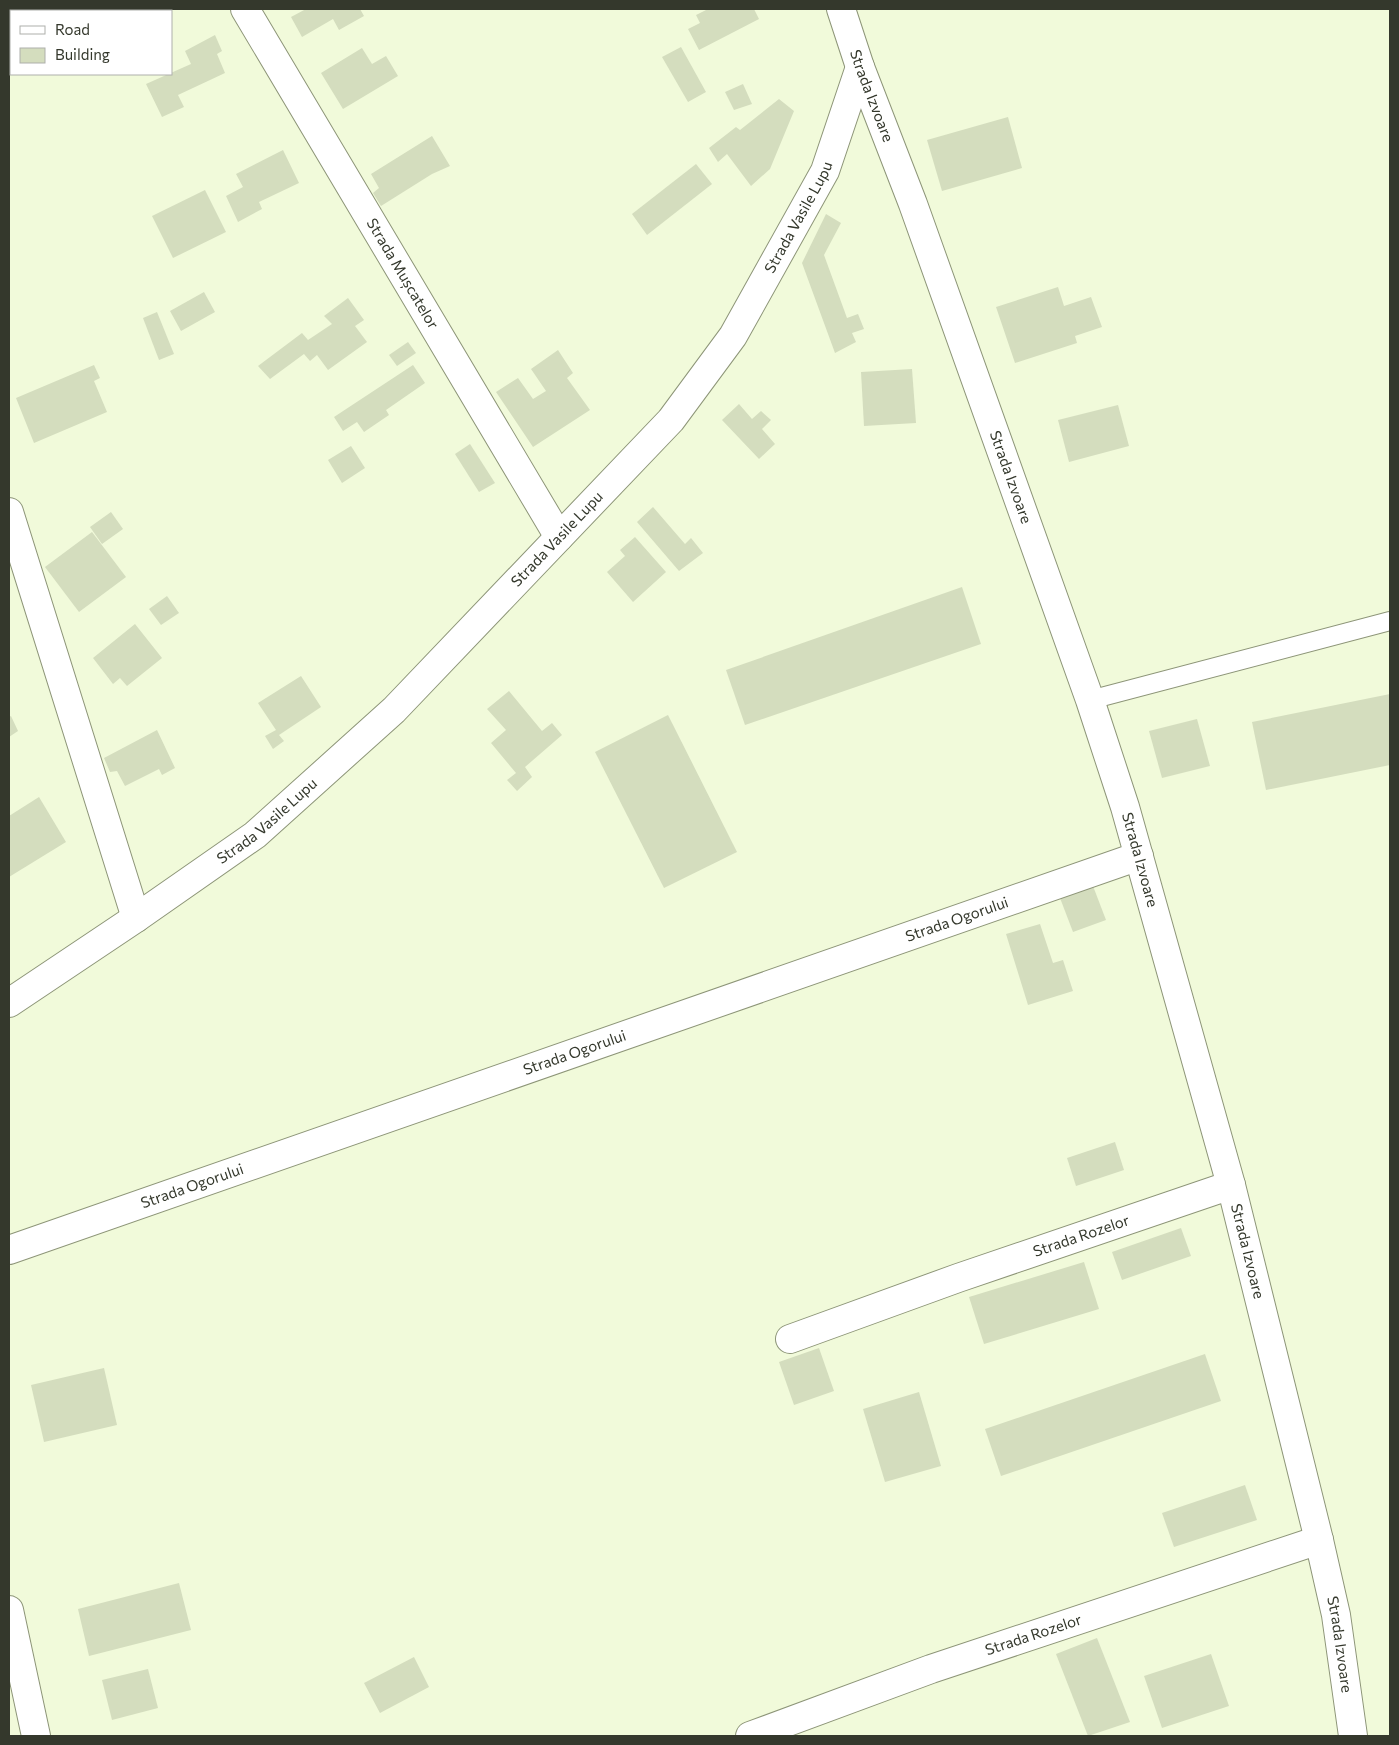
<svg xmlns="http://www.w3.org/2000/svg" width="1399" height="1745" font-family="Commissioner,sans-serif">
	<rect width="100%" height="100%" fill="#f1fada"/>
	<g fill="#d4ddbe">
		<path d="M9,9H25L11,11V16L9,17Z"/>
		<path d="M306,9H360L364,16L339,30L333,19L302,37L291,17Z"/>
		<path d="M708,9H754L759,19L699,50L688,29L700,23L696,15Z"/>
		<path d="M215,35L222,51L217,54L225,73L178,95L184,107L162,117L146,84L191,64L185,51Z"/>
		<path d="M681,47L706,92L688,102L662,57Z"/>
		<path d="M362,48L372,64L386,56L398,76L343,109L321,73Z"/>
		<path d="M743,84L752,104L734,110L725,92Z"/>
		<path d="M779,99L794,111L770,169L751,186L727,154L718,162L709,148L736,127L740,130Z"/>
		<path d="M1008,117L1022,168L942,191L927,140Z"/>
		<path d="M432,136L450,166L432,174L381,206L373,193L379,188L371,174Z"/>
		<path d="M283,150L299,183L259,202L262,209L238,222L226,196L243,187L236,174Z"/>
		<path d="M696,164L712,184L647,235L632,214Z"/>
		<path d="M205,190L226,232L173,258L152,216Z"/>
		<path d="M826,214L841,223L824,255L847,318L858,314L864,329L852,333L856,342L835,353L802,263Z"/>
		<path d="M1058,287L1064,306L1091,297L1102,327L1075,336L1077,343L1015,363L996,307Z"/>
		<path d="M204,292L215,312L181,331L170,311Z"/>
		<path d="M348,298L364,320L355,326L367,342L328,370L317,355L310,361L304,354L270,379L258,366L302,333L308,340L332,324L324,316Z"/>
		<path d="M157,312L174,354L159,360L143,318Z"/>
		<path d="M408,342L416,353L397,366L389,355Z"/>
		<path d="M558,350L573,373L567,378L590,410L533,447L496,392L518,378L533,399L546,391L531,369Z"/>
		<path d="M94,365L100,378L94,381L107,412L34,443L16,398Z"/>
		<path d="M413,365L425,383L386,410L389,415L364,432L357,422L343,431L334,417Z"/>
		<path d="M912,369L916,423L864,426L861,372Z"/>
		<path d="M739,404L752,419L761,411L771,420L762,429L775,444L759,459L722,420Z"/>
		<path d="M1118,405L1129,446L1069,462L1058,420Z"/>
		<path d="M470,444L495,483L479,492L455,454Z"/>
		<path d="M351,446L365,468L342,483L328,460Z"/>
		<path d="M653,507L685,544L691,538L703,553L679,571L637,522Z"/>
		<path d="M111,512L123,529L102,544L90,527Z"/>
		<path d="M92,532L126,577L79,612L45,567Z"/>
		<path d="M635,537L666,572L633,602L607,572L625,556L620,550Z"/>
		<path d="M962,587L981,644L745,725L726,670Z"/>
		<path d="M167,596L179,613L161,625L149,609Z"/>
		<path d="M135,624L162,658L127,686L120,678L113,684L93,658Z"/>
		<path d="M301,676L321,707L279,735L284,741L273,749L265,736L276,730L258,703Z"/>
		<path d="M509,691L542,731L552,723L562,735L525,767L532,777L517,791L507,780L516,773L491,743L506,730L487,709Z"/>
		<path d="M1390,694V765L1266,790L1252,722Z"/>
		<path d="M668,715L737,852L664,888L595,752Z"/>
		<path d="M11,716L18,731L9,737V717Z"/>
		<path d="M1197,719L1210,766L1162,778L1149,731Z"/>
		<path d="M157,730L175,768L162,775L159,769L125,786L117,771L110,772L104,758Z"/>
		<path d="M39,797L66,842L9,877V816Z"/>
		<path d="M1093,886L1106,920L1073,932L1060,898Z"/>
		<path d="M1040,924L1053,963L1063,960L1073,991L1028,1005L1006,934Z"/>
		<path d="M1115,1142L1124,1170L1076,1186L1067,1158Z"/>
		<path d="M1181,1228L1191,1256L1122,1280L1112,1252Z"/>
		<path d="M1084,1262L1099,1309L984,1344L969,1297Z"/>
		<path d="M819,1348L834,1391L794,1405L779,1362Z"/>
		<path d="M1205,1354L1221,1401L1001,1476L985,1429Z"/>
		<path d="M104,1368L117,1425L44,1442L31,1385Z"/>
		<path d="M919,1392L941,1466L885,1482L863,1409Z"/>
		<path d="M1245,1485L1257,1520L1174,1547L1162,1513Z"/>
		<path d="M179,1583L191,1630L89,1656L78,1609Z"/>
		<path d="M1097,1638L1130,1722L1088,1736L1056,1654Z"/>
		<path d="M1211,1654L1229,1706L1162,1728L1144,1676Z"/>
		<path d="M414,1657L429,1687L380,1713L364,1683Z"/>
		<path d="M148,1669L158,1708L112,1720L102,1680Z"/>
	</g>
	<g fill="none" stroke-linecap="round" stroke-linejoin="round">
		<g stroke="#8d9578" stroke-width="20">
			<path id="service" d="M1090,700L1390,621"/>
		</g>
		<g stroke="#8d9578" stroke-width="30">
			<g id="minor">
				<path id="s1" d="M245,9L559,537"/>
				<path d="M9,512L136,918"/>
				<path id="s2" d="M9,1003L136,918L255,835L394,710L671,420L733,336L825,171L860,67"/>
				<path id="s3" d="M9,1250L1139,856"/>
				<path id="s4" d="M790,1339L958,1278L1231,1185"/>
				<path d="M9,1610L36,1736"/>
				<path id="s5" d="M750,1736L931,1669L1319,1540"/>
			</g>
		</g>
		<g stroke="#8d9578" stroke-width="30">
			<g id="secondary">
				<path id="s6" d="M841,9L860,67L913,204L1090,700L1125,807L1231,1185L1319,1540L1336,1615L1353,1736"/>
			</g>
		</g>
		<use href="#service" stroke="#fff" stroke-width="18"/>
		<use href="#minor" stroke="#fff" stroke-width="28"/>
		<use href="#secondary" stroke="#fff" stroke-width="28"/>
	</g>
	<g text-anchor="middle" stroke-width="5" stroke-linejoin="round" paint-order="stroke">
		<g font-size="15" fill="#34382c" stroke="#fff">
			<text dy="5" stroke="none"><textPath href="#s6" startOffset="92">Strada Izvoare</textPath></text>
			<text dy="5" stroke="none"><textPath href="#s2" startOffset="1126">Strada Vasile Lupu</textPath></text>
			<text dy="5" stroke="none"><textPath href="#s1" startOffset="308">Strada Mușcatelor</textPath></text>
			<text dy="5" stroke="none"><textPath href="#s6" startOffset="498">Strada Izvoare</textPath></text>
			<text dy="5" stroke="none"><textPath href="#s2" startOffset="721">Strada Vasile Lupu</textPath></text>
			<text dy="5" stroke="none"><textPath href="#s2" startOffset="316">Strada Vasile Lupu</textPath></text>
			<text dy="5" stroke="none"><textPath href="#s6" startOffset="902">Strada Izvoare</textPath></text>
			<text dy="5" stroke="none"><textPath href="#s3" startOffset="1004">Strada Ogorului</textPath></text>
			<text dy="5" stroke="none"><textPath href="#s3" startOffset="599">Strada Ogorului</textPath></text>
			<text dy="5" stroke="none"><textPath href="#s3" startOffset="194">Strada Ogorului</textPath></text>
			<text dy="5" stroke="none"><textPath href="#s4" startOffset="309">Strada Rozelor</textPath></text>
			<text dy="5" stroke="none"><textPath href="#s6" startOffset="1308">Strada Izvoare</textPath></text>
			<text dy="5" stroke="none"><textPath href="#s5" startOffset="301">Strada Rozelor</textPath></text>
			<text dy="5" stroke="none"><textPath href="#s6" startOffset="1712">Strada Izvoare</textPath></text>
		</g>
	</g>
	<rect width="1399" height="1745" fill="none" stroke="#34382c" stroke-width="20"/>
	<rect x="10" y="10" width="162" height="65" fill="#ffffff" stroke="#aeafab"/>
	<rect x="20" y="26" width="25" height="8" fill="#ffffff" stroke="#aeafab"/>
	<text x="55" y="35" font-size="15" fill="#34382c">Road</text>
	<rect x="20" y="48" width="25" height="15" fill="#d4ddbe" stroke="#aeafab"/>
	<text x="55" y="60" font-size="15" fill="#34382c">Building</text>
</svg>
